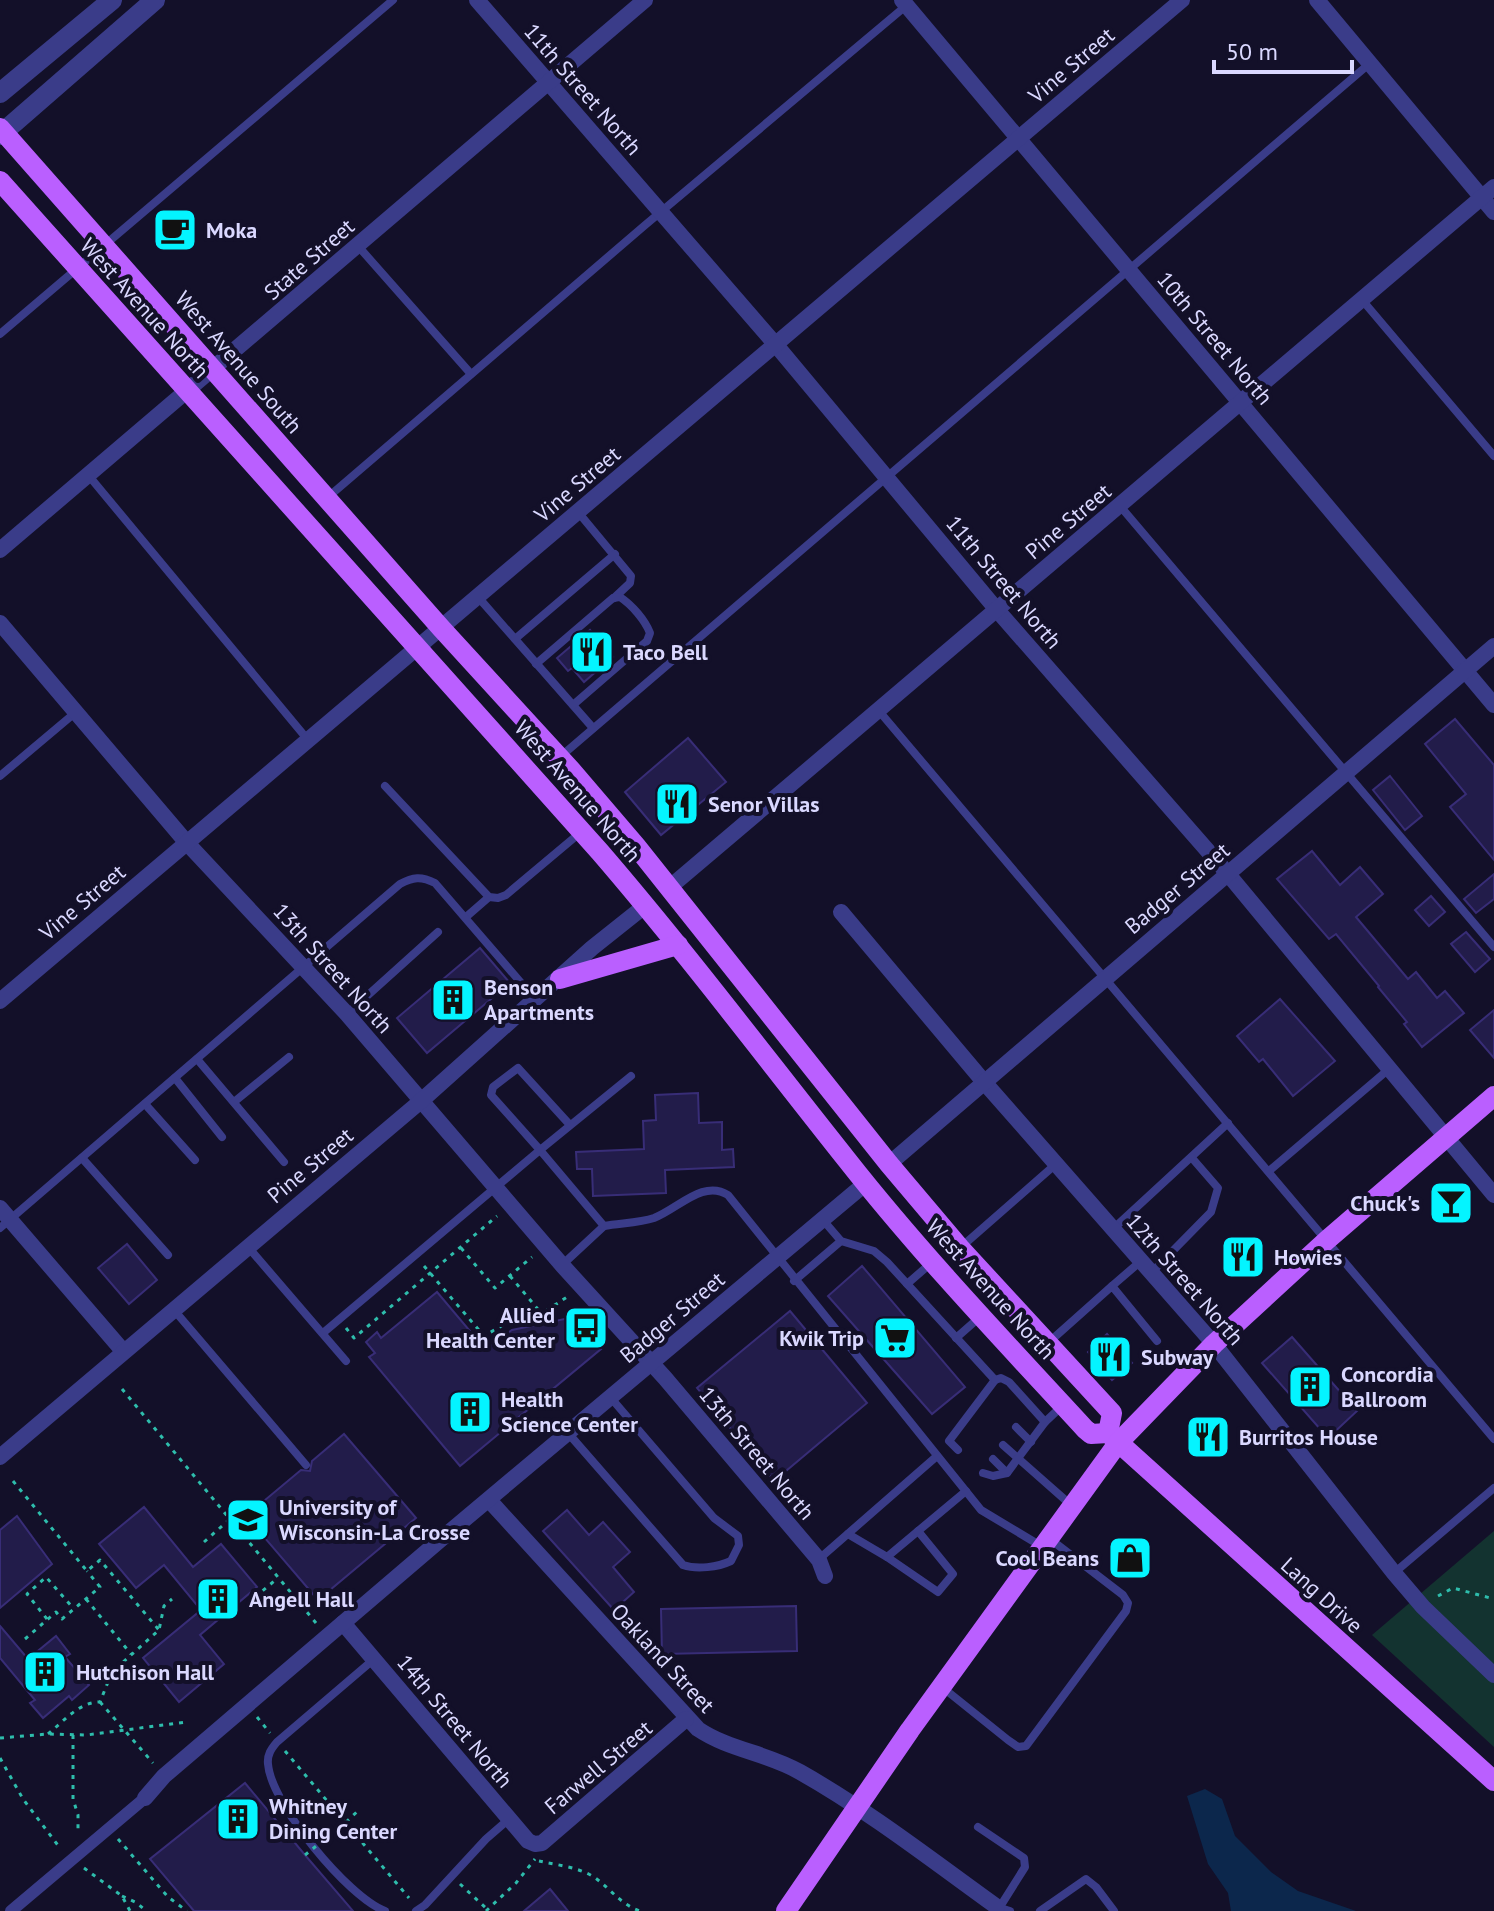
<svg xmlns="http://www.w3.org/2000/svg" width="1494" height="1911" font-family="'PT Sans',sans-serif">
	<rect width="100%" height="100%" fill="#131029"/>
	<path fill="#133330" d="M1494,1531V1747L1372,1635Z"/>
	<path fill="#0c274c" d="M1205,1789L1222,1799L1235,1836L1271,1872L1298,1891L1356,1911H1231L1228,1893L1208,1864L1187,1796Z"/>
	<g fill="#221c4a" stroke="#382d77" stroke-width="2">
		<path d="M590,630L613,657L584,682L572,668L568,671L557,658Z"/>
		<path d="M1455,719L1494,765V860L1450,807L1466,794L1425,744Z"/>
		<path d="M688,738L726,782L661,835L625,792Z"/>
		<path d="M1390,776L1422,816L1405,830L1373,790Z"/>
		<path d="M1312,851L1340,885L1360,867L1383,894L1356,917L1408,979L1416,972L1437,998L1445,991L1464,1013L1422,1047L1404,1024L1407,1022L1378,987L1379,986L1336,934L1329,939L1277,879Z"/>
		<path d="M1494,874V899L1476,913L1464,899Z"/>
		<path d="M1431,896L1445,912L1429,926L1415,910Z"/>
		<path d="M1466,932L1490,959L1475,972L1451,944Z"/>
		<path d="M480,948L510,983L427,1053L397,1018Z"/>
		<path d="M1280,999L1335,1061L1293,1096L1263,1059L1259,1062L1237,1036Z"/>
		<path d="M1494,1010V1058L1470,1030Z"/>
		<path d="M698,1093L699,1123L722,1122V1150L733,1149L734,1167L665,1170L666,1193L593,1196L592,1169H577L576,1152L644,1149L643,1121L656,1120L655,1095Z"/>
		<path d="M127,1244L157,1280L129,1304L98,1268Z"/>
		<path d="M862,1266L965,1387L932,1414L828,1296Z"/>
		<path d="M437,1292L485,1349L512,1330L574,1317L601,1349L460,1466L369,1357L375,1353L366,1342L377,1332L381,1338Z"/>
		<path d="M790,1311L867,1403L774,1481L697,1388Z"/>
		<path d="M1107,1334L1132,1363L1112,1380L1088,1352Z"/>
		<path d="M1292,1337L1357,1411L1328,1438L1262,1363Z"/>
		<path d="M344,1434L416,1518L318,1600L246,1516L301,1470L310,1471L312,1461Z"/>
		<path d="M144,1507L193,1567L221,1544L257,1587L200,1635L224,1664L179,1702L143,1658L201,1610L164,1565L136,1588L99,1544Z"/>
		<path d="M567,1510L589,1535L603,1522L630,1552L613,1567L634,1592L614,1610L543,1531Z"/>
		<path d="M17,1516L52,1564L0,1608V1530Z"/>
		<path d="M796,1606L797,1651L662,1654L661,1609Z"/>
		<path d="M0,1626L28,1659L56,1636L70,1654L65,1657L89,1685L72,1700L69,1696L43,1718L30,1703L35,1700L0,1658Z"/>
		<path d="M245,1783L305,1855L353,1911H194L150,1859Z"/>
		<path d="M550,1889L568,1911H524Z"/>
	</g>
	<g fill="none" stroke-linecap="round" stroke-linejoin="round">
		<g stroke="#2ebdac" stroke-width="3" stroke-dasharray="4 6" stroke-linecap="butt">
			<path d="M461,1248L495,1288L532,1257"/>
			<path d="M424,1266L484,1336L503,1325L535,1318L567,1297"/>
			<path d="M510,1276L542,1314"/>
			<path d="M346,1328L354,1338L497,1216"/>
			<path d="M122,1389L316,1623"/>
			<path d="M13,1481L87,1571L100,1560L159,1630"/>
			<path d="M204,1542L230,1519"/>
			<path d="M1438,1596L1453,1588L1494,1599"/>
			<path d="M255,1597L278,1578"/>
			<path d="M86,1599L131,1654"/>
			<path d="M47,1619L27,1594L46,1577L74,1609"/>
			<path d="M25,1639L56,1612L62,1619L100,1587L87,1571"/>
			<path d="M100,1702L153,1763"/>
			<path d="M257,1717L270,1733"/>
			<path d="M48,1734C64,1721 79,1702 100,1702L112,1672L159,1630L164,1606L172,1599"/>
			<path d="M73,1735V1799L78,1815V1833"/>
			<path d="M0,1738L48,1734L87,1735L186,1722"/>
			<path d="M285,1751L409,1898"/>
			<path d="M0,1758L23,1799L60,1848"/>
			<path d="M346,1822L359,1810"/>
			<path d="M118,1839L168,1897L187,1911"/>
			<path d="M539,1861C557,1865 578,1867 594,1877C611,1889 620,1904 640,1911"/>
			<path d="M84,1868L122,1896L130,1911"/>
			<path d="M460,1884L487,1909"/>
			<path d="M122,1896L137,1903L146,1911"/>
			<path d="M486,1911L516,1883L535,1859"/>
		</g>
		<g stroke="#3a3c89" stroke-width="8">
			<path d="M358,246L471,374"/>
			<path d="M1363,301L1494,456"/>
			<path d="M0,334L393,0"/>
			<path d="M89,476L308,740"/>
			<path d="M327,498L644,226L907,5"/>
			<path d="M1120,506L1494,947"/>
			<path d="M578,512L631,576L630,583L614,598"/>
			<path d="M478,597L593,728"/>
			<path d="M515,639L615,554"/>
			<path d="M536,664L613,598L620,597C632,605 645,620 650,633L647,641L573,705"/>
			<path d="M879,711L1494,1439"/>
			<path d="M560,757L1369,64"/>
			<path d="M0,776L76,712"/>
			<path d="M385,786L489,897L498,898L506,895L581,832"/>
			<path d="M466,917L489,897"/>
			<path d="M347,1014L438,932"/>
			<path d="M197,1059L284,1162"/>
			<path d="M175,1078L222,1137"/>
			<path d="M234,1102L289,1057"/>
			<path d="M145,1104L195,1160"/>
			<path d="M570,1125L518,1068L493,1087L491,1095L540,1150L631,1076"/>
			<path d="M82,1158L168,1255"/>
			<path d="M1269,1171L1389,1069"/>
			<path d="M823,1220L841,1241L874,1251L887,1262L995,1380L949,1441L958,1450"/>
			<path d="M0,1228L400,884C413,877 421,876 435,883L535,999"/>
			<path d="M1113,1229L1228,1123"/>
			<path d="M248,1247L346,1361"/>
			<path d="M960,1248L1056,1164"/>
			<path d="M562,1265L604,1226"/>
			<path d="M1152,1272L1211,1212L1218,1188L1192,1158"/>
			<path d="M794,1281L841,1241"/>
			<path d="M907,1284L930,1264"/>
			<path d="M1112,1286L1141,1261"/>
			<path d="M174,1310L306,1465"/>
			<path d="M323,1333L540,1150L604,1226C620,1223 639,1223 654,1218C678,1209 703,1179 728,1195L981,1510L1041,1546"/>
			<path d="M956,1338L981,1316"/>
			<path d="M1048,1343L1112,1286L1157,1341"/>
			<path d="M995,1380L1001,1378L1009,1382L1045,1422L1061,1407"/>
			<path d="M1016,1427L1031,1442"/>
			<path d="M568,1433L683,1565C697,1570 718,1567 731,1561L739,1545L738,1536L714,1518L611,1398"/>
			<path d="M1003,1445L1071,1505"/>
			<path d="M993,1459L1007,1473"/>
			<path d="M983,1473L993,1476L1007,1473L1045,1422"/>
			<path d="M848,1534L887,1557L966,1491"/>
			<path d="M887,1557L938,1592L953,1574L918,1531"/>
			<path d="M819,1559L937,1456"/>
			<path d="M1394,1573L1494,1488"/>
			<path d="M373,1660L277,1742C271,1749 267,1755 268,1764C271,1804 348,1897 385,1911"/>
			<path d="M942,1687L1008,1740L1018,1747L1026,1746L1126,1611L1128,1603L1123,1595L1050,1539"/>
			<path d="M978,1827L1024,1858L1025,1867L998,1910"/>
			<path d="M997,1907L1010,1911"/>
			<path d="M416,1911L425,1905L486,1839L509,1819"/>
			<path d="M1040,1911L1086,1879L1096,1887L1114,1911"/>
		</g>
		<path stroke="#3a3c89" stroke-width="12" d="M11,1911L145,1798"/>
		<g stroke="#3a3c89" stroke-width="16">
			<path d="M477,0L776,345L997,610L1228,874L1494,1195"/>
			<path d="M902,0L1494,705"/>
			<path d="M1317,0L1494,212"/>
			<path d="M0,550L645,0"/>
			<path d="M0,623L187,843L347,1014L562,1265L665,1378L819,1560L825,1576"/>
			<path d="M670,887L1494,187"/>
			<path d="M841,912L984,1082L1214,1344L1394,1573L1423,1607L1494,1675"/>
			<path d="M0,1001L1182,0"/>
			<path d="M889,1164L1494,646"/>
			<path d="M0,1208L123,1351"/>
			<path d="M0,1457L421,1101L592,948L646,905"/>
			<path d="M489,1500L698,1729C729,1750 767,1753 800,1772C869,1811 933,1861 997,1907"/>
			<path d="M343,1623L528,1841L535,1844L542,1843L686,1719"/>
			<path d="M145,1798L164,1776L453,1529L866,1183"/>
		</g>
		<g stroke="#3a3c89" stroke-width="20">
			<path d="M0,93L112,0"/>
			<path d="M0,135L155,0"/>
		</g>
		<g stroke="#ba5fff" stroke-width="20">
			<path d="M0,128L441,628L571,770L636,846L889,1164L960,1248L1112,1413L1108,1433"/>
			<path d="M0,181L600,852C686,952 765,1057 847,1160C921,1254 1004,1341 1085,1429L1091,1434L1108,1433L1494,1781"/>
			<path d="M560,979L678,945"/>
			<path d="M786,1911L910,1730L1118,1443L1214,1344L1327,1240L1494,1096"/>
		</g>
		<path stroke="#2ebdac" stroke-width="3" stroke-dasharray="4 6" stroke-linecap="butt" d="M305,1855L346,1822"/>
	</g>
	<defs>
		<g id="cafe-square" transform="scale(2.3)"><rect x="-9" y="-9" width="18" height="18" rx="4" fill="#04f4ff" stroke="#131029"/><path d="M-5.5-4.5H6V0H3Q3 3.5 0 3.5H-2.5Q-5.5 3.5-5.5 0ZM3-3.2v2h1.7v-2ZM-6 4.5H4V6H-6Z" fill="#111"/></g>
		<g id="restaurant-square" transform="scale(2.3)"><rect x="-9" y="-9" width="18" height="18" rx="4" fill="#04f4ff" stroke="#131029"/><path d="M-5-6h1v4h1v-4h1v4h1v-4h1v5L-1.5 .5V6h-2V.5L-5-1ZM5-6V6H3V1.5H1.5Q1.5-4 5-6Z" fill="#111"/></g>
		<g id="building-square" transform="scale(2.3)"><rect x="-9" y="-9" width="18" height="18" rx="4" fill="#04f4ff" stroke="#131029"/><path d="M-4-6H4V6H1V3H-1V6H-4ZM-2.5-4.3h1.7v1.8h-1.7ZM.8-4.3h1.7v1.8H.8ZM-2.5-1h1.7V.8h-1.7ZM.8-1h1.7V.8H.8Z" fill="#111"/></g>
		<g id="bar-square" transform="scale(2.3)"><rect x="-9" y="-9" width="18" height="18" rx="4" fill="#04f4ff" stroke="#131029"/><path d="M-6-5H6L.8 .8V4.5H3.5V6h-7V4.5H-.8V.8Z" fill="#111"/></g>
		<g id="bus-square" transform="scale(2.3)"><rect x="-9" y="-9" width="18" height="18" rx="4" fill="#04f4ff" stroke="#131029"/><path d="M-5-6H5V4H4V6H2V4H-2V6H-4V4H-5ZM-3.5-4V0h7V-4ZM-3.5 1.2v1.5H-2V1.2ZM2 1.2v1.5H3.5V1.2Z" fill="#111"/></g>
		<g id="supermarket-square" transform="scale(2.3)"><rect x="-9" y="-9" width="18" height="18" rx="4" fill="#04f4ff" stroke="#131029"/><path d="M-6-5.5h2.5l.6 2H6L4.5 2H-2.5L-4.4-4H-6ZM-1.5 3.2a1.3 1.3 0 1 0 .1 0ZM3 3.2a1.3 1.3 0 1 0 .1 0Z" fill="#111"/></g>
		<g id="university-square" transform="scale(2.3)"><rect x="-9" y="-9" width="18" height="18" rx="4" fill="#04f4ff" stroke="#131029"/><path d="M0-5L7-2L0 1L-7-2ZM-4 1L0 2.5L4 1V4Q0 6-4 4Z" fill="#111"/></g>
		<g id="shop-square" transform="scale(2.3)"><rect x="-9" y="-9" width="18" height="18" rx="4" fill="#04f4ff" stroke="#131029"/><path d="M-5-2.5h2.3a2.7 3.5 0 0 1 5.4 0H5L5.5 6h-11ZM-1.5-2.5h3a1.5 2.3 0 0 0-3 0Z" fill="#111"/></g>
	</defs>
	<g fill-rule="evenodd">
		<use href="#cafe-square" x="175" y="230"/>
		<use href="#restaurant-square" x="592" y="652"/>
		<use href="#restaurant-square" x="677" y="804"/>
		<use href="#building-square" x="453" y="1000"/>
		<use href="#bar-square" x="1451" y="1203"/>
		<use href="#restaurant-square" x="1243" y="1257"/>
		<use href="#bus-square" x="586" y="1328"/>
		<use href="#supermarket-square" x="895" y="1338"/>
		<use href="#restaurant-square" x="1110" y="1357"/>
		<use href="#building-square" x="1310" y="1387"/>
		<use href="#building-square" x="470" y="1412"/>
		<use href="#restaurant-square" x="1208" y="1437"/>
		<use href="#university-square" x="248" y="1520"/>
		<use href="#shop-square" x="1130" y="1558"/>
		<use href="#building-square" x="218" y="1599"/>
		<use href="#building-square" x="45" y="1672"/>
		<use href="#building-square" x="238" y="1819"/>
	</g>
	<g text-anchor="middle" stroke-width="8" stroke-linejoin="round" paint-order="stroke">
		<g font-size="22" fill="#dad8ff" stroke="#131029">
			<text transform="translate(1071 65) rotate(-40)" y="8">Vine Street</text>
			<text transform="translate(583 89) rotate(49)" y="8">11th Street North</text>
			<text transform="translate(309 259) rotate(-41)" y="8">State Street</text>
			<text transform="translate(145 308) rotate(48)" y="8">West Avenue North</text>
			<text transform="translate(1215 338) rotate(50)" y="8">10th Street North</text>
			<text transform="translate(239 362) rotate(49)" y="8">West Avenue South</text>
			<text transform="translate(577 484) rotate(-40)" y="8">Vine Street</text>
			<text transform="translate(1068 521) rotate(-40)" y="8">Pine Street</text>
			<text transform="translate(1004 582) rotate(50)" y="8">11th Street North</text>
			<text transform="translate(578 791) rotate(49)" y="8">West Avenue North</text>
			<text transform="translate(1177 888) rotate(-40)" y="8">Badger Street</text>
			<text transform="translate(82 902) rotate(-40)" y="8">Vine Street</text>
			<text transform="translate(333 968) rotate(48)" y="8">13th Street North</text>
			<text transform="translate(310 1165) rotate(-40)" y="8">Pine Street</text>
			<text transform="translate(1185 1279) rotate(49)" y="8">12th Street North</text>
			<text transform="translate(991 1289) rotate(48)" y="8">West Avenue North</text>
			<text transform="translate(672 1317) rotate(-40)" y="8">Badger Street</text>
			<text transform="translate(757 1453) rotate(50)" y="8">13th Street North</text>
			<text transform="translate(1322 1595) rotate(42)" y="8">Lang Drive</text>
			<text transform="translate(663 1658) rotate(47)" y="8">Oakland Street</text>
			<text transform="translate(455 1721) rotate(50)" y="8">14th Street North</text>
			<text transform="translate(598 1767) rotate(-40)" y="8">Farwell Street</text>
		</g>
		<g font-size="22" font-weight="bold" fill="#dad8ff" stroke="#131029" text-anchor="start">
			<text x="206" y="238">Moka</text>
			<text x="623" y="660">Taco Bell</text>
			<text x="708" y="812">Senor Villas</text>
			<text x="484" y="995">Benson<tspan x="484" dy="25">Apartments</tspan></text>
			<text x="1420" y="1211" text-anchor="end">Chuck's</text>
			<text x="1274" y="1265">Howies</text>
			<text x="555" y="1323" text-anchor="end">Allied<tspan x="555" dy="25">Health Center</tspan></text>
			<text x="864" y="1346" text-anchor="end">Kwik Trip</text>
			<text x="1141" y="1365">Subway</text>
			<text x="1341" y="1382">Concordia<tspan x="1341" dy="25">Ballroom</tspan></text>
			<text x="501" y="1407">Health<tspan x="501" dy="25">Science Center</tspan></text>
			<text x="1239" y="1445">Burritos House</text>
			<text x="279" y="1515">University of<tspan x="279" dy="25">Wisconsin-La Crosse</tspan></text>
			<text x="1099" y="1566" text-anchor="end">Cool Beans</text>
			<text x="249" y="1607">Angell Hall</text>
			<text x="76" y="1680">Hutchison Hall</text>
			<text x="269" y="1814">Whitney<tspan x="269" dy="25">Dining Center</tspan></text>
		</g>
	</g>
	<path d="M1214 60v12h138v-12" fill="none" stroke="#dad8ff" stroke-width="4"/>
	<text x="1226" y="60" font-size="24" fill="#dad8ff" stroke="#131029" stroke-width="6" paint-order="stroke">50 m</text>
</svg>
